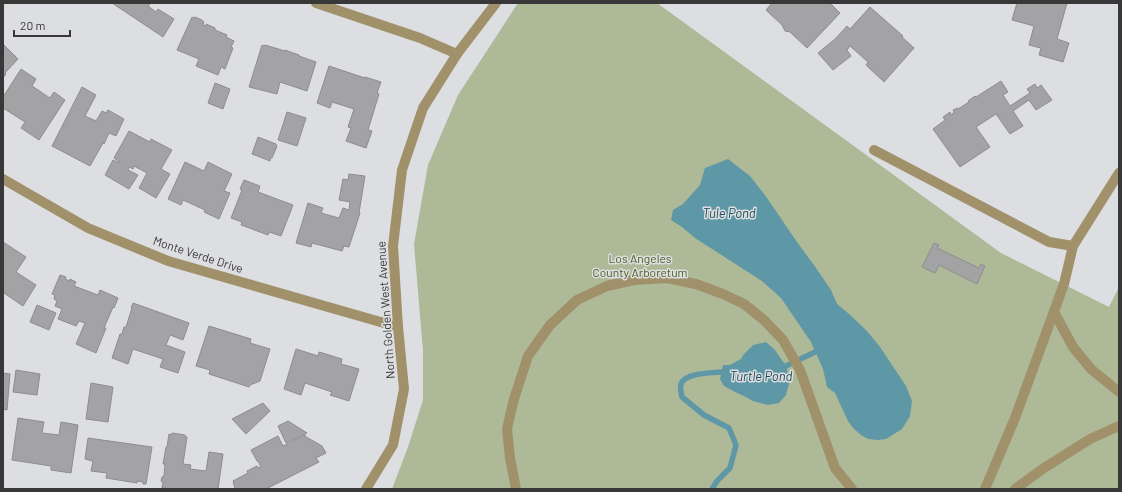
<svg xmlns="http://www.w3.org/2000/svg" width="1122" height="492" font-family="Barlow,sans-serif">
	<rect width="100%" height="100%" fill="#dddee1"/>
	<path fill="#adb997" d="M518,3H657L1001,253L1109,307L1119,287V489H392L408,447L423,400V351L414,244L428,165L458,95Z"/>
	<g fill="#5e97a5">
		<path d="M728,159L750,176L767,198L797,242L816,268L831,290L837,304L849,314L867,331L880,347L906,386L912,401L910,416L902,429L886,439L878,440L868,439L861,435L853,428L848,421L835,393L827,387L823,369L811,342L781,298L762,281L695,238L682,227L671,220L673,210L683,204L700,185L705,168Z"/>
		<path d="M766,342L775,350L786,366L790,380L786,395L779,403L768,405L753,401L744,396L735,392L724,386L720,379L723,365H730L741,359L744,354L753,345Z"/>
	</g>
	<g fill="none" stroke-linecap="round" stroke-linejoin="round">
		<g stroke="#5e97a5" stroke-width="5.5">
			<path d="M786,366L815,352"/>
			<path d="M712,489L717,481L730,468L736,445L729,428L704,415L682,397C681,393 680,388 681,384C685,373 710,373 721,372"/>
		</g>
	</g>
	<g fill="#a3a3a6" stroke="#8d8d90">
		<path d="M112,3H151L148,6L156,12L158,9L174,19L163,37Z"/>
		<path d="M772,3H830L840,13L807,48L790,32L785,31L782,25L766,10Z"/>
		<path d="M1017,3H1067L1057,39L1069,43L1063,62L1039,55L1041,48L1029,45L1034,26L1012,20Z"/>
		<path d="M870,7L903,36L902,37L914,48L884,82L866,65L868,62L850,46L847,50L851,56L833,70L818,53L835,39L847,26L850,29Z"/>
		<path d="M192,17L194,18L195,17L202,20V21L204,22L203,25L206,26V24L215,28V30L227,35L226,37L234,41L231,47L233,48L225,69L221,67L218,75L196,66L199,59L177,50Z"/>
		<path d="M4,45L18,59L5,73L6,74L3,78V46Z"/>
		<path d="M262,45L264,46L265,45L285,51V50L299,55V56L316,62L307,91L280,82L277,94L249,87Z"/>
		<path d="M329,66L365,78V77L381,82L377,93L379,94L368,130L372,131L366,148L346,141L351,128L348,127L354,109L332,102L330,108L317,103Z"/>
		<path d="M21,69L36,79L32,86L50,98L54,92L65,100L39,140L21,128L25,122L3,108V97Z"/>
		<path d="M1001,81L1008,92L1003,95L1010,106L1030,93L1027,89L1035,84L1037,88L1041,85L1052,100L1036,110L1029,100L1013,111L1023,126L1010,134L996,114L976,127L990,147L960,167L933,129L945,120L943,117L950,112L951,115L954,112L953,110L958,108V109L969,102L968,101L975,96L976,97Z"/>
		<path d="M215,83L230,89L223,109L208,103Z"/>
		<path d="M82,87L96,95L85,116L96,121L102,111L106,113L108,110L124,119L116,136L109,133L104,144L103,143L90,166L52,146Z"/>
		<path d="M287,112L306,118L297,146L278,140Z"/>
		<path d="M129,131L150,142L151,139L172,150L161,169L170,174L156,198L139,188L147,173L134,166L133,169L129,167L128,170L138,175L129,189L105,175L113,160L120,163V162L114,158Z"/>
		<path d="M258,137L276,144V145L277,146L272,158L271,157L270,161L252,154Z"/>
		<path d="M185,162L204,171L208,162L232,174L224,191L230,193L219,219L204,212L205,210L183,200L181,205L168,199Z"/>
		<path d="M349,174L365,176L359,213H360L349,247L344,246L342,251L312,243L311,247L296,243L308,203L323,208L321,213L339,218L343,208L349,210L350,202L339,200L343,179L348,180Z"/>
		<path d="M244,180L260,186L258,192L293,205L281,236L269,232L268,235L241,225L242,222L231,218L242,190L240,189Z"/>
		<path d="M3,242L26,257L16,272L36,285L23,306L4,293L3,295Z"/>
		<path d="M934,243L939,245L937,248L979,268L981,264L985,266L977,284L939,265L935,273L922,267Z"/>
		<path d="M60,275L66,277L65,279L70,281V279L76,282L74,286L98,295L100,290L118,298L114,308L113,307L104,328H106L96,353L76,344L85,323L79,321L76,326L58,319L62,309L55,306L57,301L54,299L55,295L52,294Z"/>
		<path d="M133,303L189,323L183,340L170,335L166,345L185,352L178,373L160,367L163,359L133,349L128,364L112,358L120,334H122L124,327H126L132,308H131Z"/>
		<path d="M37,305L56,313L49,330L30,322Z"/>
		<path d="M209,326L251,339L250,343L270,349L260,381L250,385L249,387L209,374L210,370L196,366Z"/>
		<path d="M296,349L318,356L319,352L342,359L341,364L359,369L349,401L330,395L332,392L305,383L301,395L284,389Z"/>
		<path d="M16,370L40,374L37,395L13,392Z"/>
		<path d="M3,373L10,374L7,410L3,409Z"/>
		<path d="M91,383L113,387L108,422L86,419Z"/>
		<path d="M263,403L270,411L246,434L232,419Z"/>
		<path d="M18,418L44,422L42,433L59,435L61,422L78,425L71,473L51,470V466L12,460Z"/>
		<path d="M288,421L307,433L286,443L278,426Z"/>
		<path d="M172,433L185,435V437H187L183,464L191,465L190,469L206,471L209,452L223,454L218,489H172L162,488L163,483L161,481L162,477L164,476L165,464H163L166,447H167L169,434L172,435Z"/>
		<path d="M305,435L307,438H308L322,446L326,453L316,458L319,462L266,489H235L233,481L248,473L247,471L257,466L258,468L261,467L258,461H257L251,450L278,436L283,446Z"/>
		<path d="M88,438L152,447L146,484H143V482L137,481V483L106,478L107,473L91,471L93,461L85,459Z"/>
	</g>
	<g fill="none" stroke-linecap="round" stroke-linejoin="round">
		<g stroke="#a0916b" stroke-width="10">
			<path d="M316,3L420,38L457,54"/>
			<path d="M874,150L1049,242L1073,246"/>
			<path d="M3,179L88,228L168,261L398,327"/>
			<path d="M1054,312L1073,347L1091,369L1119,392"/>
			<path d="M366,489L393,445L404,389L398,327L393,246L402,170L423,108L457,54L496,3"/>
			<path d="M516,489L510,458L507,429L511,411L514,399L528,356L550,325L577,300L607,286L634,280L667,278L696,284L723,294L744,304L764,320L783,340L800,370L835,468L852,489"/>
			<path d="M985,489L1015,418L1064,284L1073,246L1119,173"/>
			<path d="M1015,489L1044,468L1090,439L1119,426"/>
		</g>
	</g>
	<g text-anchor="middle" stroke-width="3" stroke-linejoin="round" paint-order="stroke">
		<g font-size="12" fill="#383839" stroke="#dddee1">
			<text transform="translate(198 255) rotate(18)" y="4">Monte Verde Drive</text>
			<text transform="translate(386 310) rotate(-94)" y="4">North Golden West Avenue</text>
		</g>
		<g font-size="12" fill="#4c5f1d" stroke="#dddee1">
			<text x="640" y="263">Los Angeles<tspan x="640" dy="14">County Arboretum</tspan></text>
		</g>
		<g font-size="13" font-style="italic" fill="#1a4d58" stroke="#dddee1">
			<text x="729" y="218">Tule Pond</text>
			<text x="761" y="381">Turtle Pond</text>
		</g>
	</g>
	<rect width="1122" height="492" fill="none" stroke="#383839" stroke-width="8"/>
	<path d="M14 30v6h56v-6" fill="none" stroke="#383839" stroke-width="2"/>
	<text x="20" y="30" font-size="12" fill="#383839" stroke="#dddee1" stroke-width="3" paint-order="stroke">20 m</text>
</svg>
